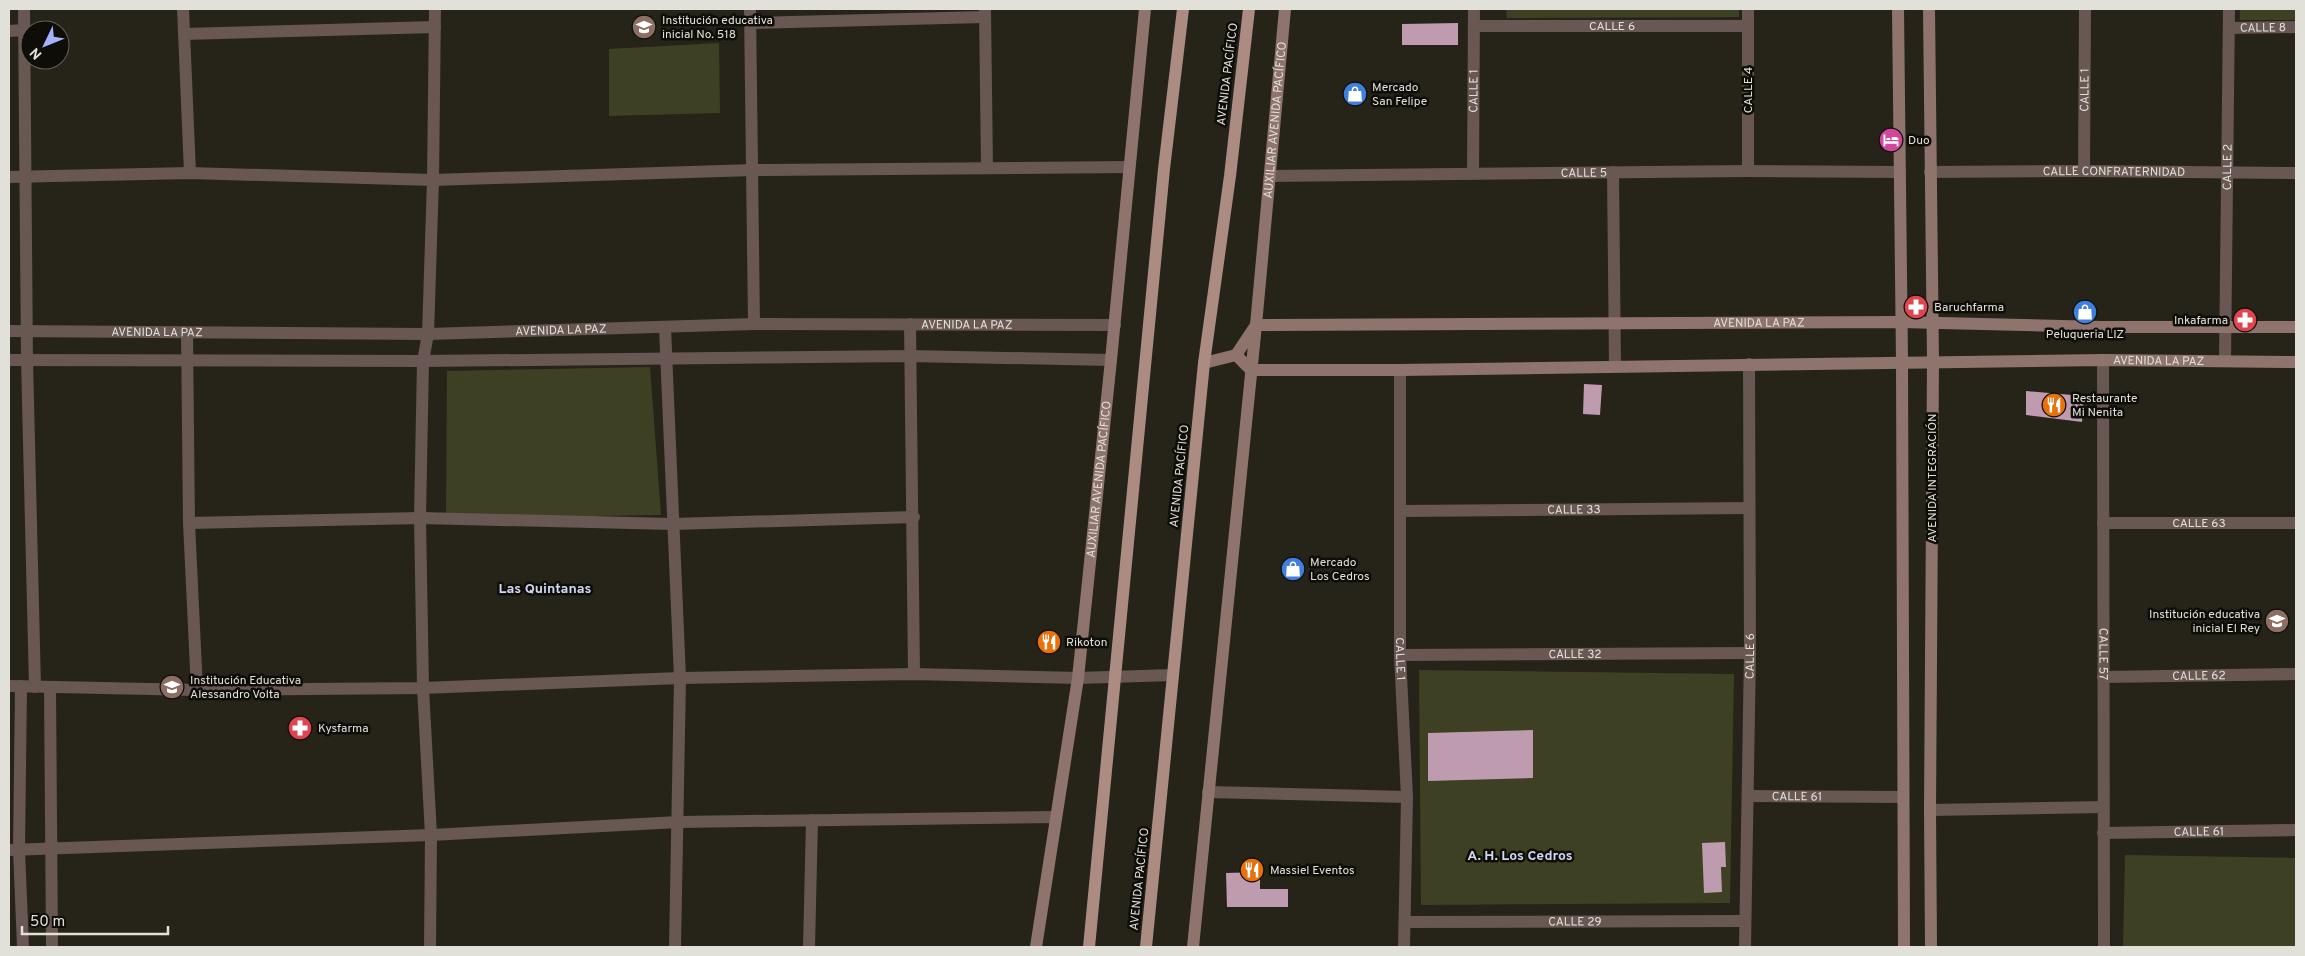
<svg xmlns="http://www.w3.org/2000/svg" width="2305" height="956" font-family="Overpass,sans-serif">
	<rect width="100%" height="100%" fill="#262419"/>
	<g fill="#3d4022">
		<path d="M1506,9H1739V17L1507,18Z"/>
		<rect x="2240" y="9" width="56" height="11"/>
		<path d="M719,43L720,113L609,116V49Z"/>
		<path d="M650,367L661,515L446,518L447,371Z"/>
		<path d="M1419,670L1734,674L1730,903L1421,905Z"/>
		<path d="M2125,855L2296,858V947H2123Z"/>
	</g>
	<g fill="#bf9bb0">
		<path d="M1458,23V45H1402V24Z"/>
		<path d="M1584,384L1602,385L1600,415L1583,414Z"/>
		<path d="M2026,391L2084,396L2082,422L2026,415Z"/>
		<path d="M1533,730V778L1428,781V733Z"/>
		<path d="M1725,842L1726,867H1721L1722,892L1704,893L1702,843Z"/>
		<path d="M1260,872V889H1288V907H1227L1226,873Z"/>
	</g>
	<g fill="none" stroke-linecap="round" stroke-linejoin="round">
		<g stroke="#685753" stroke-width="12">
			<path d="M24,9L27,360L35,687"/>
			<path d="M183,9L190,173"/>
			<path d="M750,9L754,324"/>
			<path d="M1748,9V171"/>
			<path d="M985,10L987,168"/>
			<path d="M750,23L985,17"/>
			<path id="s1" d="M1474,26H1748"/>
			<path id="s2" d="M2229,28L2296,27"/>
			<path d="M9,31L25,30"/>
			<path d="M184,34L435,27"/>
			<path id="s3" d="M2084,171L2085,9"/>
			<path d="M1613,172L1615,366"/>
			<path id="s4" d="M1930,172L2084,171L2296,173"/>
			<path id="s5" d="M1473,173L1474,9"/>
			<path id="s6" d="M1270,176L1748,171L1898,172"/>
			<path d="M9,177L190,173L433,180L753,170L1129,167"/>
			<path d="M910,324L914,674"/>
			<path d="M665,328L680,678L675,947"/>
			<path id="s7" d="M9,331L428,334L754,324L1115,325"/>
			<path d="M187,334L189,523L197,690"/>
			<path d="M9,360L423,361L909,356L1111,360"/>
			<path id="s8" d="M2103,360L2104,947"/>
			<path id="s9" d="M2225,361L2229,9"/>
			<path id="s10" d="M1400,370V655L1407,797L1404,947"/>
			<path id="s11" d="M1400,511L1748,508"/>
			<path d="M189,523L420,518L673,524L914,517"/>
			<path id="s12" d="M2103,523H2296"/>
			<path id="s13" d="M1400,655L1750,653"/>
			<path id="s14" d="M2103,677L2296,674"/>
			<path d="M9,686L197,690L423,688L680,678L914,674L1078,678L1173,675"/>
			<path d="M21,686L19,850L23,947"/>
			<path d="M50,687L52,947"/>
			<path d="M1208,792L1407,797"/>
			<path id="s15" d="M1749,796L1903,797"/>
			<path d="M1930,810L2103,807"/>
			<path id="s16" d="M2103,833L2296,830"/>
			<path d="M9,850L431,835L679,822L1055,817"/>
			<path id="s17" d="M1405,922L1745,921"/>
			<path d="M430,947L431,835L423,688L420,518L423,361L428,334L433,180L435,9"/>
			<path d="M809,947L812,820"/>
			<path id="s18" d="M1745,947L1750,653L1749,364"/>
		</g>
		<g stroke="#8f746e" stroke-width="12">
			<path d="M1898,9L1902,362L1904,947"/>
			<path d="M1929,9L1933,361L1930,810L1931,947"/>
			<path id="s19" d="M1236,355L1256,325L1900,322L2101,327H2296"/>
			<path id="s20" d="M1236,355L1251,370H1400L2103,360L2296,362"/>
			<path d="M1204,363L1236,355"/>
			<path id="s21" d="M1036,947L1078,678L1111,360L1145,9"/>
			<path id="s22" d="M1193,947L1256,325L1285,9"/>
		</g>
		<g stroke="#ac8b83" stroke-width="12">
			<path d="M1089,947L1164,169L1183,9"/>
			<path d="M1146,947L1204,363L1230,176L1249,9"/>
		</g>
	</g>
	<defs>
		<g id="school-disc" transform="scale(1.25)"><circle r="9.5" fill="#8d6e63" stroke="#0e0d08"/><path d="M0-5L7-2L0 1L-7-2ZM-4 1L0 2.5L4 1V4Q0 6-4 4Z" fill="#fff"/></g>
		<g id="shop-disc" transform="scale(1.25)"><circle r="9.5" fill="#3f7fe0" stroke="#0e0d08"/><path d="M-5-2.5h2.3a2.7 3.5 0 0 1 5.4 0H5L5.5 6h-11ZM-1.5-2.5h3a1.5 2.3 0 0 0-3 0Z" fill="#fff"/></g>
		<g id="hotel-disc" transform="scale(1.25)"><circle r="9.5" fill="#d1479c" stroke="#0e0d08"/><path d="M-6-4.5h1.5V1H6V5H4.5V3h-9V5H-6ZM-4 0a1.8 1.8 0 1 1 3.6 0ZM.5 0V-2.5h3Q6-2.5 6 0Z" fill="#fff"/></g>
		<g id="pharmacy-disc" transform="scale(1.25)"><circle r="9.5" fill="#e0444e" stroke="#0e0d08"/><path d="M-2-6h4v4h4v4h-4v4h-4v-4h-4v-4h4Z" fill="#fff"/></g>
		<g id="restaurant-disc" transform="scale(1.25)"><circle r="9.5" fill="#e8710a" stroke="#0e0d08"/><path d="M-5-6h1v4h1v-4h1v4h1v-4h1v5L-1.5 .5V6h-2V.5L-5-1ZM5-6V6H3V1.5H1.5Q1.5-4 5-6Z" fill="#fff"/></g>
	</defs>
	<g fill-rule="evenodd">
		<use href="#school-disc" x="644" y="27"/>
		<use href="#shop-disc" x="1355" y="94"/>
		<use href="#hotel-disc" x="1891" y="140"/>
		<use href="#pharmacy-disc" x="1916" y="307"/>
		<use href="#shop-disc" x="2085" y="312"/>
		<use href="#pharmacy-disc" x="2245" y="320"/>
		<use href="#restaurant-disc" x="2054" y="405"/>
		<use href="#shop-disc" x="1293" y="569"/>
		<use href="#school-disc" x="2277" y="621"/>
		<use href="#restaurant-disc" x="1049" y="642"/>
		<use href="#school-disc" x="172" y="687"/>
		<use href="#pharmacy-disc" x="300" y="728"/>
		<use href="#restaurant-disc" x="1252" y="870"/>
	</g>
	<g text-anchor="middle" stroke-width="5" stroke-linejoin="round" paint-order="stroke">
		<g font-size="12" fill="#e1e0d9" stroke="#0e0d08" text-anchor="start">
			<text x="662" y="24">Institución educativa<tspan x="662" dy="14">inicial No. 518</tspan></text>
			<text x="1372" y="91">Mercado<tspan x="1372" dy="14">San Felipe</tspan></text>
			<text x="1908" y="144">Duo</text>
			<text x="1934" y="311">Baruchfarma</text>
			<text x="2228" y="324" text-anchor="end">Inkafarma</text>
			<text x="2085" y="338" text-anchor="middle">Peluqueria LIZ</text>
			<text x="2072" y="402">Restaurante<tspan x="2072" dy="14">Mi Nenita</tspan></text>
			<text x="1310" y="566">Mercado<tspan x="1310" dy="14">Los Cedros</tspan></text>
			<text x="2260" y="618" text-anchor="end">Institución educativa<tspan x="2260" dy="14">inicial El Rey</tspan></text>
			<text x="1066" y="646">Rikoton</text>
			<text x="190" y="684">Institución Educativa<tspan x="190" dy="14">Alessandro Volta</tspan></text>
			<text x="318" y="732">Kysfarma</text>
			<text x="1270" y="874">Massiel Eventos</text>
		</g>
		<g font-size="12" fill="#e1e0d9" stroke="#0e0d08">
			<text dy="4" stroke="none"><textPath href="#s1" startOffset="138">CALLE 6</textPath></text>
			<text dy="4" stroke="none"><textPath href="#s2" startOffset="34">CALLE 8</textPath></text>
			<text transform="translate(1227 74) rotate(-83)" y="4">AVENIDA PACÍFICO</text>
			<text transform="translate(1748 90) rotate(-90)" y="4">CALLE 4</text>
			<text dy="4" stroke="none"><textPath href="#s3" startOffset="81">CALLE 1</textPath></text>
			<text dy="4" stroke="none"><textPath href="#s5" startOffset="82">CALLE 1</textPath></text>
			<text dy="4" stroke="none"><textPath href="#s22" startOffset="831">AUXILIAR AVENIDA PACÍFICO</textPath></text>
			<text dy="4" stroke="none"><textPath href="#s9" startOffset="194">CALLE 2</textPath></text>
			<text dy="4" stroke="none"><textPath href="#s6" startOffset="314">CALLE 5</textPath></text>
			<text dy="4" stroke="none"><textPath href="#s4" startOffset="184">CALLE CONFRATERNIDAD</textPath></text>
			<text dy="4" stroke="none"><textPath href="#s19" startOffset="539">AVENIDA LA PAZ</textPath></text>
			<text dy="4" stroke="none"><textPath href="#s7" startOffset="958">AVENIDA LA PAZ</textPath></text>
			<text dy="4" stroke="none"><textPath href="#s7" startOffset="552">AVENIDA LA PAZ</textPath></text>
			<text dy="4" stroke="none"><textPath href="#s7" startOffset="148">AVENIDA LA PAZ</textPath></text>
			<text dy="4" stroke="none"><textPath href="#s20" startOffset="929">AVENIDA LA PAZ</textPath></text>
			<text transform="translate(1179 476) rotate(-84)" y="4">AVENIDA PACÍFICO</text>
			<text transform="translate(1932 478) rotate(-90)" y="4">AVENIDA INTEGRACIÓN</text>
			<text dy="4" stroke="none"><textPath href="#s21" startOffset="472">AUXILIAR AVENIDA PACÍFICO</textPath></text>
			<text dy="4" stroke="none"><textPath href="#s11" startOffset="174">CALLE 33</textPath></text>
			<text dy="4" stroke="none"><textPath href="#s12" startOffset="96">CALLE 63</textPath></text>
			<text dy="4" stroke="none"><textPath href="#s13" startOffset="175">CALLE 32</textPath></text>
			<text dy="4" stroke="none"><textPath href="#s8" startOffset="294">CALLE 57</textPath></text>
			<text dy="4" stroke="none"><textPath href="#s18" startOffset="291">CALLE 6</textPath></text>
			<text dy="4" stroke="none"><textPath href="#s10" startOffset="289">CALLE 1</textPath></text>
			<text dy="4" stroke="none"><textPath href="#s14" startOffset="96">CALLE 62</textPath></text>
			<text dy="4" stroke="none"><textPath href="#s15" startOffset="48">CALLE 61</textPath></text>
			<text dy="4" stroke="none"><textPath href="#s16" startOffset="96">CALLE 61</textPath></text>
			<text transform="translate(1139 879) rotate(-84)" y="4">AVENIDA PACÍFICO</text>
			<text dy="4" stroke="none"><textPath href="#s17" startOffset="170">CALLE 29</textPath></text>
		</g>
		<g font-size="14" font-weight="bold" fill="#d2d7f4" stroke="#0e0d08">
			<text x="545" y="593">Las Quintanas</text>
			<text x="1520" y="860">A. H. Los Cedros</text>
		</g>
	</g>
	<rect width="2305" height="956" fill="none" stroke="#e1e0d9" stroke-width="20"/>
	<g transform="translate(45 45) rotate(227)"><circle r="24" fill="#0e0d08" stroke="#62615c"/>
	<path d="M0-4L9 19L0 12L-9 19Z" fill="#a5b1fc"/>
	<text y="-8" font-size="14" font-weight="bold" text-anchor="middle" fill="#e1e0d9">N</text>
	</g>
	<path d="M22 926v8h146v-8" fill="none" stroke="#e1e0d9" stroke-width="2.5"/>
	<text x="30" y="926" font-size="15" fill="#e1e0d9" stroke="#0e0d08" stroke-width="4" paint-order="stroke">50 m</text>
</svg>
